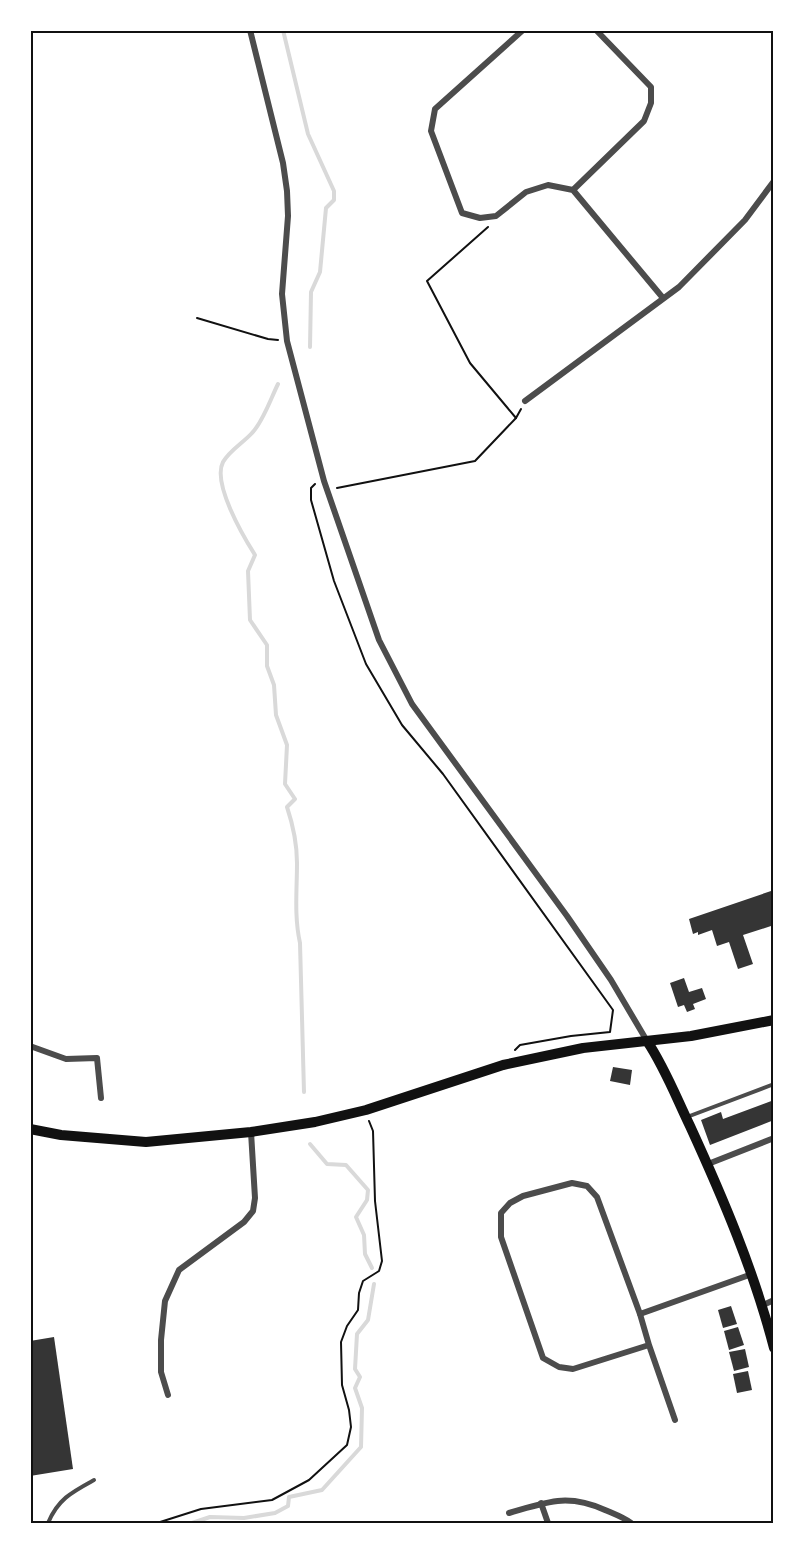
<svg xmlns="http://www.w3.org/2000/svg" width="804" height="1553" font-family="'Crimson Pro',serif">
	<rect width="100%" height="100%" fill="#fff"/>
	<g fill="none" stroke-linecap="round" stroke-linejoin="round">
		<g stroke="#d9d9d9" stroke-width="4">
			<path d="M283,30L308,134L334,191V200L326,208L320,272L311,292L310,347"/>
			<path d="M278,384C271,398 263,422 252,433C243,443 230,450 223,462C212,483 243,536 255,555L248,571L250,620L267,645V666L274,685L276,715L287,745L285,784L295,799L287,807C293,825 297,844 297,863C297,890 294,916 300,943L304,1092"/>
			<path d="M310,1144L327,1164L346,1165L368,1190L367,1200L356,1217L364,1235L365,1254L372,1268"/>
			<path d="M192,1523L210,1517L244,1518L275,1513L288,1506L289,1497L322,1490L361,1447L362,1408L355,1388L360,1377L355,1369L357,1334L368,1320L374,1284"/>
		</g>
	</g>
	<g fill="#353535">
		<path d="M774,890V934L771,926L743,935L753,964L738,969L729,942L717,946L712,930L698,935V932L693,934L689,919Z"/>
		<path d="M684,978L689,992L702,988L706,999L693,1004L695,1009L687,1012L684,1005L678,1007L670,983Z"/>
		<path d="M613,1067L632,1070L630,1085L610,1081Z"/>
		<path d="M774,1100V1120L710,1145L701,1120L721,1112L723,1119Z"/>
		<path d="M731,1306L737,1324L723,1328L718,1310Z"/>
		<path d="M738,1327L744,1345L729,1350L724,1331Z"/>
		<path d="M54,1337L73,1469L30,1476V1341Z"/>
		<path d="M745,1349L749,1367L734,1371L729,1352Z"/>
		<path d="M748,1371L752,1390L737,1393L733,1374Z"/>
	</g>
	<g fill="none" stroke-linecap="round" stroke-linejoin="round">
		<g stroke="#111" stroke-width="2">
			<path d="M488,227L427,281L470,363L516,418"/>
			<path d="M197,318L268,339L278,340"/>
			<path d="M315,484L311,488V500L334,581L366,664L402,725L443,774L613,1010L610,1032L571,1036L520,1045L515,1050"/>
			<path d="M337,488L475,461L516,418L521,409"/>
			<path d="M157,1523L201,1509L272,1500L309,1480L347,1445L351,1427L349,1410L342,1385L341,1342L347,1326L358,1310L359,1293L363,1281L379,1271L382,1261L375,1201L373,1131L369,1121"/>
		</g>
		<g stroke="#4c4c4c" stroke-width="4">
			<path d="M687,1117L774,1084"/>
			<path d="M48,1523C58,1499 72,1492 94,1480"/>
		</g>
		<g stroke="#4c4c4c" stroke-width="6">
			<path d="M250,30L283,163L287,191L288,216L282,294L287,341L324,481L379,640L412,704L567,916L611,980L647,1041"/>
			<path d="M523,30L435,109L431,131L462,213L480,218L496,216L526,192L548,185L573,190L663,298"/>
			<path d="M573,190L644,121L651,103V87L596,30"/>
			<path d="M525,401L679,287L745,220L774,181"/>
			<path d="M30,1046L66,1059L97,1058L101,1098"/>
			<path d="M708,1164L774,1138"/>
			<path d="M763,1305L774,1300"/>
			<path d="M640,1314L752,1274"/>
			<path d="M649,1345L640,1314L597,1197L587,1186L572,1183L523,1196L510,1203L501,1213V1237L543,1358L559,1367L573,1369L649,1345L675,1420"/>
			<path d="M168,1395L161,1372V1340L165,1301L179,1270L244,1222L253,1211L255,1198L251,1132"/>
			<path d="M541,1503L548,1523"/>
			<path d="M509,1513C547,1502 567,1493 605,1510C614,1514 623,1517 631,1523"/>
		</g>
		<g stroke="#111" stroke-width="10">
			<path d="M647,1041C665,1068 676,1097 690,1126C723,1198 754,1271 774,1348"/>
			<path d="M30,1129L61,1135L146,1142L251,1132L315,1122L366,1110L503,1065L583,1048L691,1036L774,1020"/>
		</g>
	</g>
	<rect width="804" height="1553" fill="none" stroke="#ffffff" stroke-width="63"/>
	<rect x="32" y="32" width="740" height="1490" fill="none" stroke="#111" stroke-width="2"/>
</svg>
